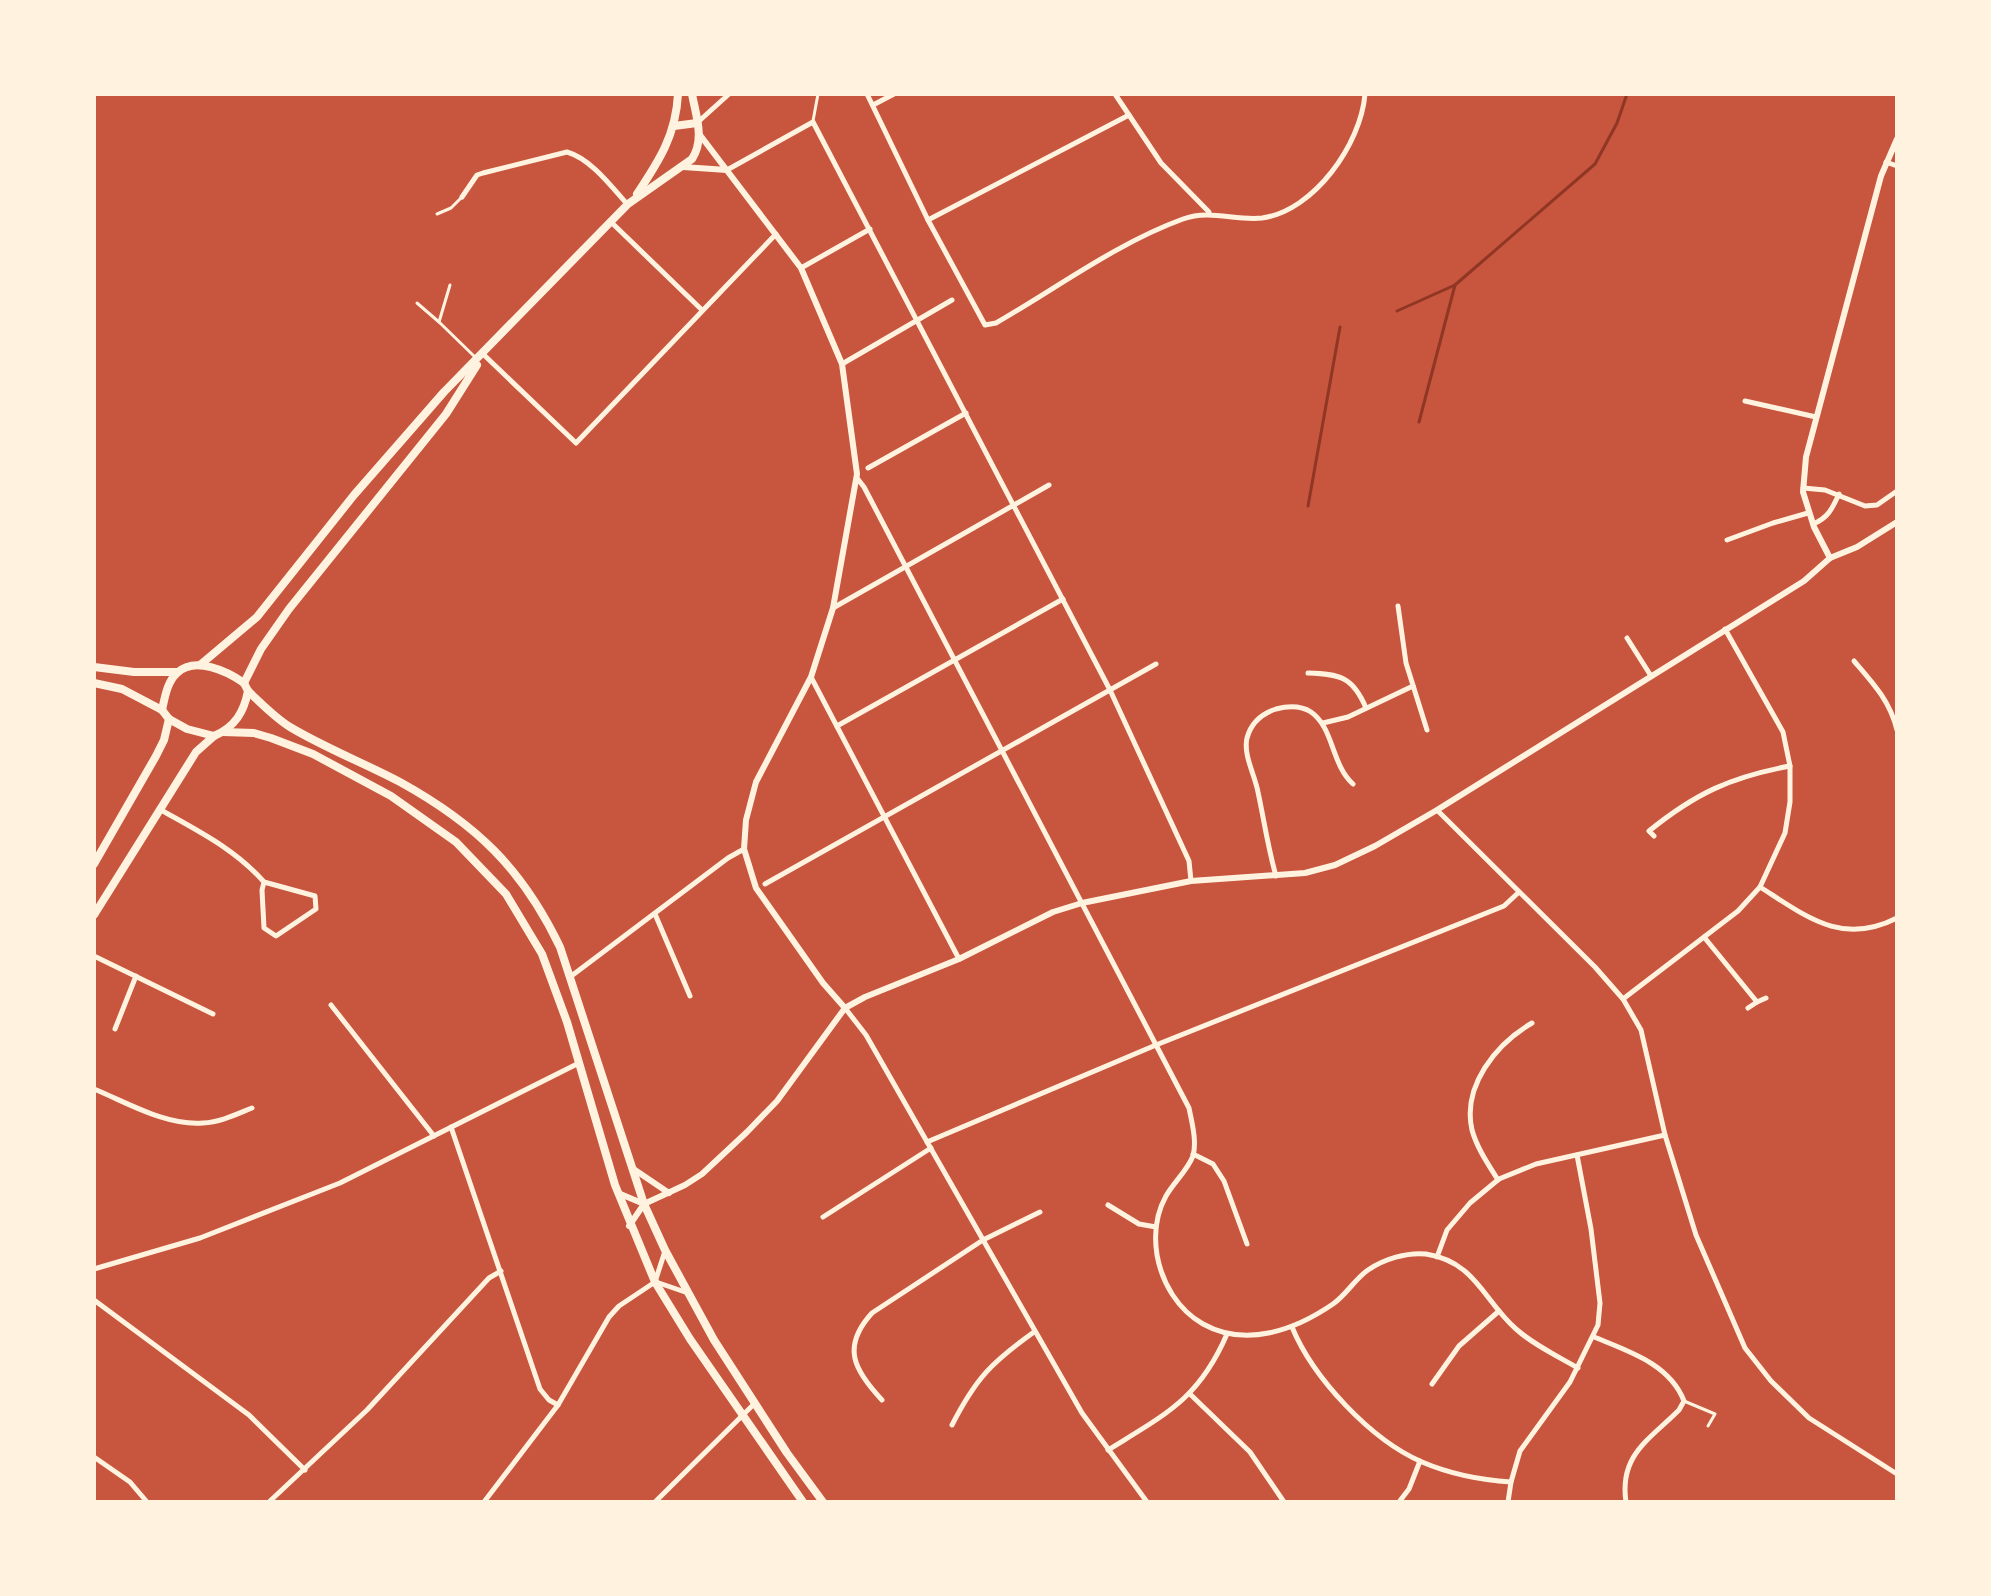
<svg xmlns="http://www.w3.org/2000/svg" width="1991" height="1596" font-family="'Noto Sans',sans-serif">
	<rect width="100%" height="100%" fill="#c8553d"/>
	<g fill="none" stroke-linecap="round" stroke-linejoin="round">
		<g stroke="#8f3625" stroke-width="3">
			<path d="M1397,311L1455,285"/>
			<path d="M1419,422L1455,285L1595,164L1617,123L1627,94"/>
			<path d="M1308,506L1340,327"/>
		</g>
		<g stroke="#fff3e0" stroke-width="3">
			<path d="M813,121L818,94"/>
			<path d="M437,214L451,208L462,197"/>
			<path d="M450,285L439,322L475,357"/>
			<path d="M417,303L439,322"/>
			<path d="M1684,1401L1715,1414L1708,1426"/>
		</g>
		<g stroke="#fff3e0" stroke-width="5">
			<path d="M867,94L928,220L985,325L996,323C1057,288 1117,243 1183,219C1210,209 1235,221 1262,218C1314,211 1361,144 1365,94"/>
			<path d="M1115,94L1161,163L1209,212"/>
			<path d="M873,105L894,94"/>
			<path d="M698,122L729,94"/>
			<path d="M1886,162L1897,166"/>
			<path d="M727,170L813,122L1110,690L1189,861L1191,881"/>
			<path d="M462,197L477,175L483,173L567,152C591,159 611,186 627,204"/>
			<path d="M928,220L1129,115"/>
			<path d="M611,222L702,310"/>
			<path d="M801,268L870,229"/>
			<path d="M483,354L576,443L776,234"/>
			<path d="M842,364L952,300"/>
			<path d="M1745,401L1816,417"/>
			<path d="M868,468L966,413"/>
			<path d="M857,478L864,487L1189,1108C1192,1123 1197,1141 1193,1156C1187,1171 1174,1182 1166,1196C1156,1214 1154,1236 1157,1255C1162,1283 1178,1310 1203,1324C1246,1348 1295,1330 1333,1304C1346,1295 1355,1279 1368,1270C1384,1259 1407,1252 1426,1254C1476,1262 1483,1300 1516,1329C1534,1345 1557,1356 1578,1368"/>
			<path d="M1803,488L1825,490L1865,506L1877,505L1897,491"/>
			<path d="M1813,524C1828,518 1832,509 1839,494"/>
			<path d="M1727,540L1773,523L1808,513"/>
			<path d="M1398,606L1406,663L1427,730"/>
			<path d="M833,608L1049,485"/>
			<path d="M1627,638L1651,676"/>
			<path d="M1854,661C1873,683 1890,701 1897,730"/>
			<path d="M1308,673C1340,674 1353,677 1366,708"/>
			<path d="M811,677L959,959"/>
			<path d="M1323,723L1348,717L1413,686"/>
			<path d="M837,726L1063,599"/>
			<path d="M161,810C198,831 235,849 264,882L262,890L264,928L276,936L316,909L315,896L264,882"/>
			<path d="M1437,810L1595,967L1623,999L1641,1030L1665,1135L1696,1235L1745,1348L1771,1381L1809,1418L1897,1474"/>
			<path d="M1654,836L1649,831C1696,793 1731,777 1790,766"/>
			<path d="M1276,876C1268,848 1264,820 1258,792C1255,775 1243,755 1247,738C1251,723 1261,714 1276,709C1288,706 1300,705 1311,712C1334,728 1331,764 1353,784"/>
			<path d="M765,884L1156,664"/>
			<path d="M1760,887C1807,917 1842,946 1897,918"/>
			<path d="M655,914L690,996"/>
			<path d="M1704,937L1757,1002L1766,998"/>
			<path d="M94,956L213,1014"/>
			<path d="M570,977L728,858L744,849"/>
			<path d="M1623,999L1738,911L1760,887L1785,833L1790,802V766L1783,732L1725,629"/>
			<path d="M331,1005L434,1136"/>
			<path d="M845,1008L866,1035L1082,1413L1147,1502"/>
			<path d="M1748,1008L1757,1002"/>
			<path d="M115,1029L136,976"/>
			<path d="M94,1089C128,1103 166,1126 203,1123C221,1122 237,1114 252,1108"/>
			<path d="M451,1127L540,1389L549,1400L558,1405"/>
			<path d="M927,1142L1156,1045L1504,906L1519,892"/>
			<path d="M1193,1154L1213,1164L1224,1181L1247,1244"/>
			<path d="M1498,1180C1488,1164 1477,1148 1472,1130C1462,1086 1496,1044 1532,1023"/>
			<path d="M1108,1205L1139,1224L1156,1227"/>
			<path d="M823,1217L931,1148"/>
			<path d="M1437,1257L1447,1230L1470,1203L1499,1179L1536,1164L1665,1135"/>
			<path d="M94,1269L200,1238L340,1183L579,1063"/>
			<path d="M656,1282L688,1293"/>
			<path d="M94,1300L249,1415L305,1470"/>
			<path d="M1292,1327C1313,1378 1371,1440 1422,1462C1450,1474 1480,1480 1511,1482"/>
			<path d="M1594,1337C1628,1351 1670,1364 1684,1401L1679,1410C1649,1440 1619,1455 1626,1502"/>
			<path d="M1432,1384L1459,1346L1499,1311"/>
			<path d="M1190,1394L1250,1452L1284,1502"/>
			<path d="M882,1400C854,1370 841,1347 872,1313L983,1240L1040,1212"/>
			<path d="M952,1425C976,1378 992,1362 1034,1332"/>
			<path d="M1108,1450C1166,1414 1199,1399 1227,1334"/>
			<path d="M94,1457L130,1482L147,1502"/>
			<path d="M269,1502L367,1410L489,1278L501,1271"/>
			<path d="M484,1502L558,1405L609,1317L619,1306L655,1282L665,1251"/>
			<path d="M655,1502L754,1404"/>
			<path d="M1399,1502L1409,1489L1420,1461"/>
			<path d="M1508,1502L1511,1482L1520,1451L1570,1382L1598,1325L1600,1303L1591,1229L1577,1155"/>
		</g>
		<g stroke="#fff3e0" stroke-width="6">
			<path d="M700,135L801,268L842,364L857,474L833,608L811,677L756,782L746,820L744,849L756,888L823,983L845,1008"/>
			<path d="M683,167L727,170"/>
			<path d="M1830,558L1814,527L1803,492L1806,457L1881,176L1897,139"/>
			<path d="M632,1168L669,1193"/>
			<path d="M618,1193L644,1204"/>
			<path d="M629,1226L644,1204L685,1185L702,1174L747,1132L777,1101L845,1008L865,997L959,959L1053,912L1082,903L1191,881L1305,873L1335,865L1375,846L1437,810L1804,581L1830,558L1857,547L1897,522"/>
		</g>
		<g stroke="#fff3e0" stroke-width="8">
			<path d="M674,126L697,123"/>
			<path d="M637,194C659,161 676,135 678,94"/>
			<path d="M200,665L257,617L354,495L444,392L628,204L692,159C705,139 696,116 692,94"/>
			<path d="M94,667L134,672H177"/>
			<path d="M94,683L122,689L162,710L169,719L187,729L214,736C235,727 244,712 248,691"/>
			<path d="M244,683L248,691C261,703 274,717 290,727C325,748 364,763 400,782C476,824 522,868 560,947L644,1204L665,1250L714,1340L787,1453L823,1502"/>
			<path d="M244,683L261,649L289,609L446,414L477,365"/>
			<path d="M162,710C165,697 167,682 177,673C195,656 227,671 244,683"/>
			<path d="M223,732L254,733L271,738L313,754L391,796L456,842L506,894L542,954L567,1022L615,1185L655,1282L690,1339L803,1502"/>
			<path d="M94,864L156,756L164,740L169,719"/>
			<path d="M94,915L196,752L214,736"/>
		</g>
	</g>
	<rect width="1991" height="1596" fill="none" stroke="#fff3e0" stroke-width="192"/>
</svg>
